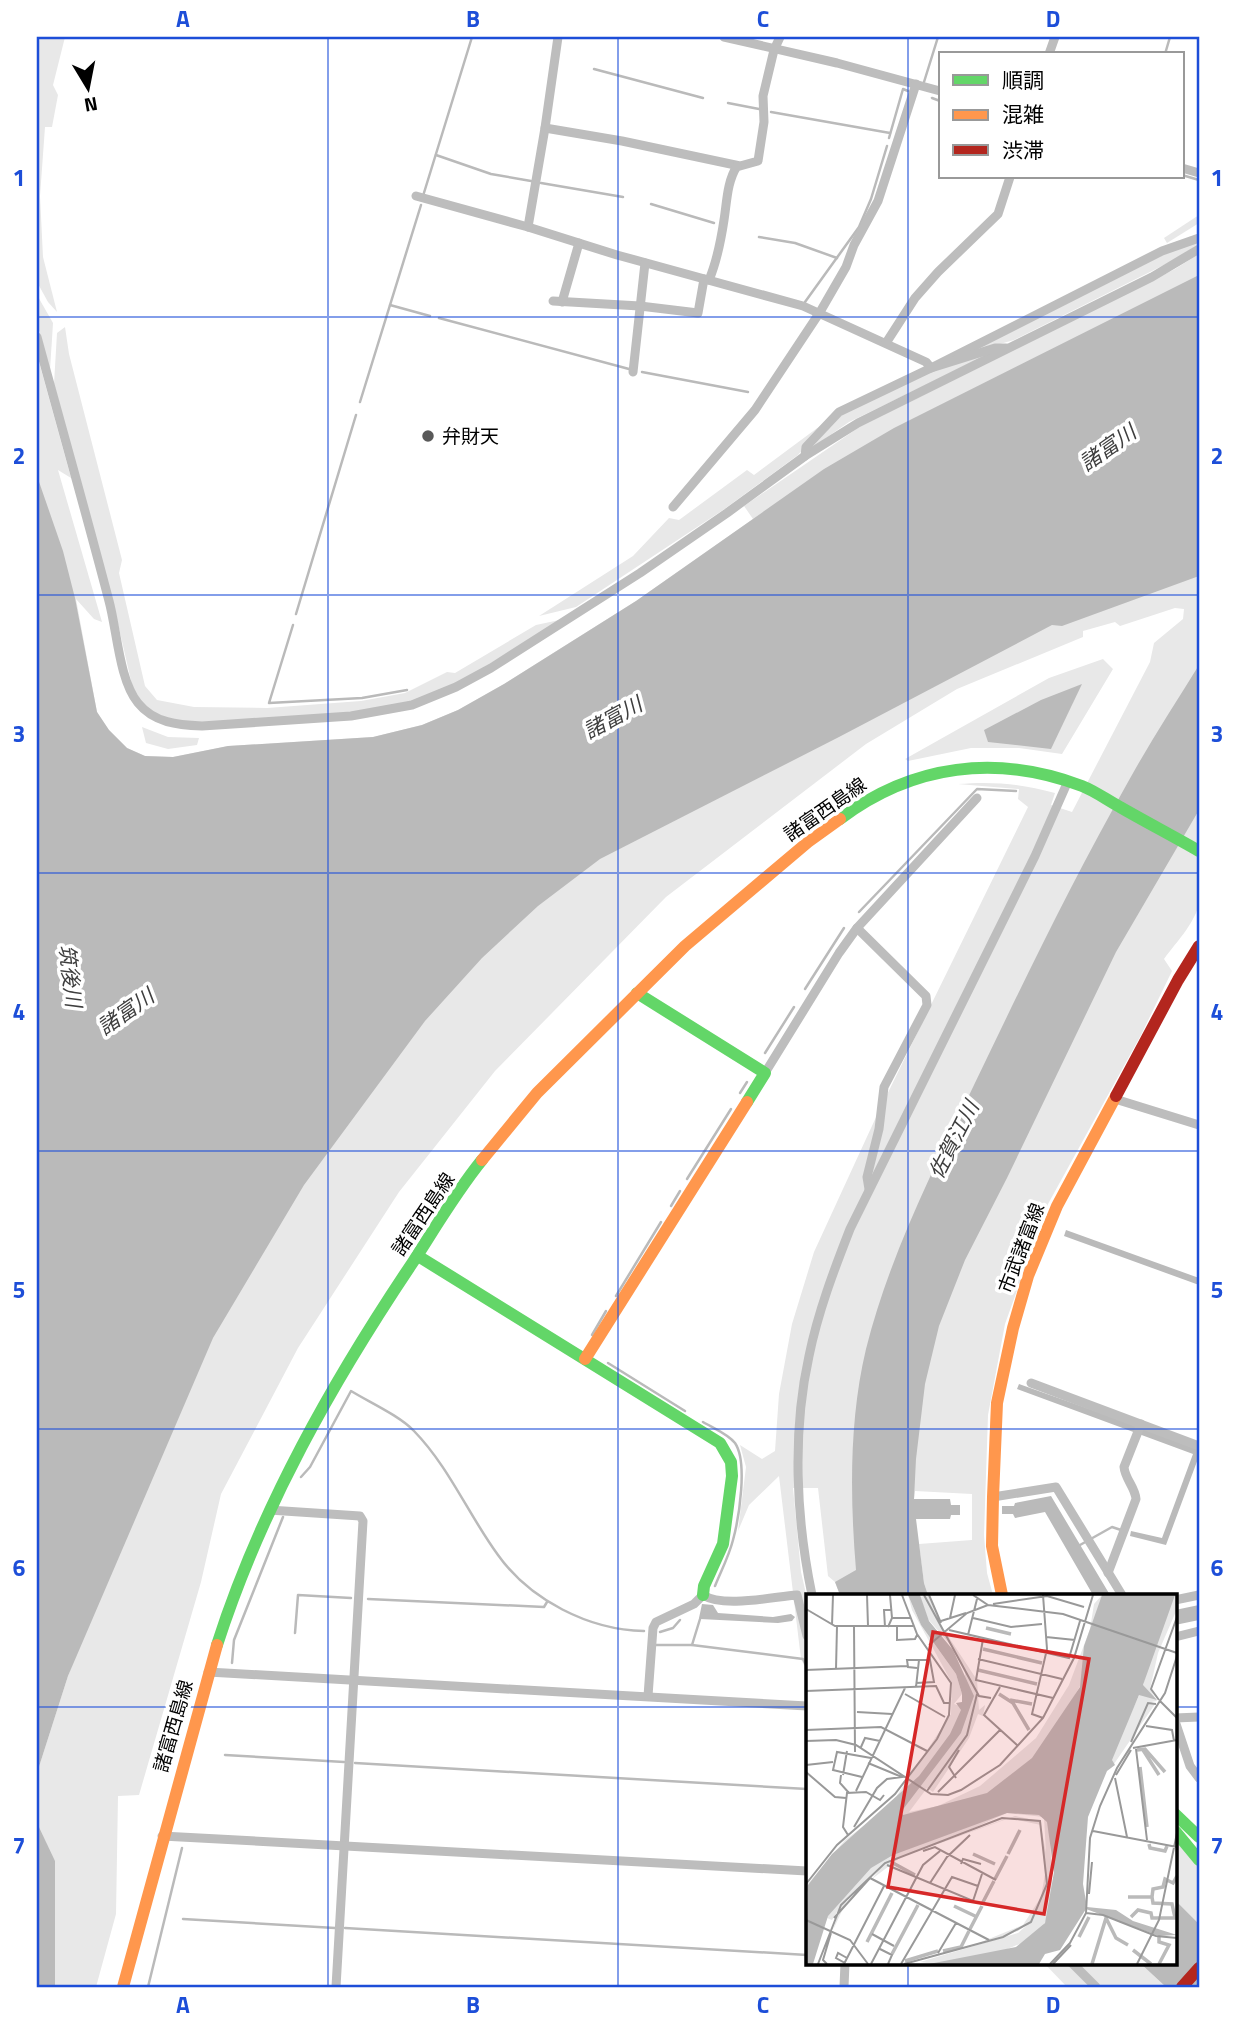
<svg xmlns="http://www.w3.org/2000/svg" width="1236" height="2024" font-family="'Titillium Web','Noto Sans JP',sans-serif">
	<rect width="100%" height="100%" fill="#fff"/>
	<g fill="#e8e8e8">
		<path d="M40,37H65L53,85L58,95L52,127H45L40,196L43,257L57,312L48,302L37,282V51Z"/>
		<path d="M1199,215V223L1167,243L1164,238Z"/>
		<path d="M1199,240V244L1174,260L1014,340L957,356L1167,253Z"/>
		<path d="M1199,254V283L430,735L182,762L131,758L84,708L37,494V355L71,478L58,470L102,622L94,619L76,599L97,712L109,730L127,748L145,756L173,757L228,746L373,737L422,725L458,710L504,684L636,601L753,519L744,506L858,428L1175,269Z"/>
		<path d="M37,295L53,323L50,370L37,323Z"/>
		<path d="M65,327L69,354L122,560L119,573L145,686L157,700L194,707L267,708L361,701L405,693L447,672L455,673L536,625L564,619L451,687L407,704L354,714L200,724L170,721L155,714L142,703L132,685L113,602L54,384L57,333Z"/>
		<path d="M996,351L849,422L810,449L845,412L943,366Z"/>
		<path d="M828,420L798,455L723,510L576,607L539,616L633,556L669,518L679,520L747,470L754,475Z"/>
		<path d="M1199,569V678L1042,967L863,1563L840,1595L835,1582L828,1576L818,1488H793L801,1572L807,1598V1671L801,1659L779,1476L749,1505L738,1531L746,1467L740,1445L762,1459L775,1451L779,1394L792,1324L814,1252L877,1115L1028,807L1018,799L1019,789L958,784C994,781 1021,784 1055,793L1051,805L1072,812L1150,662L1154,643L1183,619L1184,609L1175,608L1120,626L1115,622L1083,631V637L957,689L866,744L666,897L495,1071L399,1192L298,1348L221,1494L201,1582L139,1795L118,1796L116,1914L96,1987H37V1773L68,1676L219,1275L445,986L596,851L1037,626Z"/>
		<path d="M1103,659L1113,669L1062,754L1019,748H971L908,761L905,759L1049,678Z"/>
		<path d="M142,727L168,737L199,738L197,745L168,749L146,743Z"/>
		<path d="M1199,790V881L1197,884C1209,910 1178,939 1164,959L1172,971L1141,1035L1048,1204L1005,1324L988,1415L984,1535L987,1573L993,1595H928L924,1583L919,1544L972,1540V1494L915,1491L914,1499L912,1389L933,1295Z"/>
		<path d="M1175,1839L1199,1868V1924L1175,1900Z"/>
		<path d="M1044,1963H1140L1166,1987H1067Z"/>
	</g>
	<g fill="#bababa">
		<path d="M1199,275V576L1062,626L1052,625L839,737L600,859L538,906L482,958L425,1021L304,1185L213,1338L68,1676L37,1773V476L63,551L75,598L97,712L109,730L127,748L145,756L173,757L228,746L373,737L422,725L458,710L504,684L636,601L824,469L894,428Z"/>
		<path d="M1199,665V810L1116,952L1007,1178L965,1260L939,1326L925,1384L916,1459L914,1499H950L951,1505H960V1515H951L950,1519H916L924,1583L928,1595H840L835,1582L856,1570C850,1498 849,1420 866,1349C889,1257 933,1170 974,1085C1023,983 1072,881 1128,782C1150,742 1175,704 1199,665Z"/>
		<path d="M1082,684L1051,749L988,742L984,730L1041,700Z"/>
		<path d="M1066,1230L1199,1278V1285L1064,1236Z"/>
		<path d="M1019,1384L1196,1447L1199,1437V1456L1166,1545L1130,1536L1131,1531L1162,1538L1193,1454L1017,1389Z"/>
		<path d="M1051,1496L1110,1595H1093L1045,1512L1015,1518L1013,1514H1002V1506H1014L1015,1503Z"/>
		<path d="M702,1604L713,1605L718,1613L773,1617L791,1614L795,1617L792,1621L778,1623L700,1619L699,1618Z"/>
		<path d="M1199,1605V1620L1175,1625V1610Z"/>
		<path d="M37,1823L55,1861V1987H37Z"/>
		<path d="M1175,1900L1199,1924V1987H1166L1140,1963H1175Z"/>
	</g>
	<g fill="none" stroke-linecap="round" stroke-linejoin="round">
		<g stroke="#bababa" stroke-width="2.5">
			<path d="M1165,54L1170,37"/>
			<path d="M594,69L703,98"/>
			<path d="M924,82L938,37"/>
			<path d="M932,98L940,101"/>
			<path d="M728,103L759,109"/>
			<path d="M771,112L890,133"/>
			<path d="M889,138L903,89L908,91"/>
			<path d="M436,155L491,174L531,181"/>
			<path d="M1182,175L1199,180"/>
			<path d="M541,183L623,197"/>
			<path d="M423,196L472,37"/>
			<path d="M651,204L714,223"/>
			<path d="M759,237L795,243L837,258"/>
			<path d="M805,302L859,227L871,199L887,146"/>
			<path d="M390,305L430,316"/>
			<path d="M439,318L629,369"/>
			<path d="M642,372L748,392"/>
			<path d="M360,402L421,205"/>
			<path d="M296,614L356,415"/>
			<path d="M293,625L269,703L362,698L407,690"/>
			<path d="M859,912L977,789L1016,791"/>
			<path d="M805,989L844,928"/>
			<path d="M765,1053L794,1007"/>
			<path d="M740,1093L747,1082"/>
			<path d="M687,1179L731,1109"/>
			<path d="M671,1206L680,1191"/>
			<path d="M616,1296L661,1222"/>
			<path d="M592,1335L606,1311"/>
			<path d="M608,1363L685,1411"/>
			<path d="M703,1422C713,1428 728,1434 735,1443C748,1462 739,1518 733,1540C729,1556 721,1571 715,1586"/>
			<path d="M301,1477L310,1467L351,1391C369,1402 400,1416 414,1431C449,1467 468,1514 498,1555C530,1600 589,1630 644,1631"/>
			<path d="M1080,1545L1112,1527L1121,1530"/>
			<path d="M368,1599L544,1607L547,1602"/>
			<path d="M660,1632L673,1628L680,1620"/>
			<path d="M295,1633L298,1595L351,1598"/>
			<path d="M656,1645H692L700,1619"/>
			<path d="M692,1645L803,1659L807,1667"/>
			<path d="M232,1663L234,1640L283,1517"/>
			<path d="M225,1755L344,1762"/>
			<path d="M355,1763L807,1789"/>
			<path d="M183,1919L335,1928"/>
			<path d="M345,1928L807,1955"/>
			<path d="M148,1987L182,1848"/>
		</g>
		<g stroke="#bdbdbd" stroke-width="9">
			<path d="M724,37L837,63L940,91"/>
			<path d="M1049,54L1055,37"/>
			<path d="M545,128L622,141L740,166L758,161L764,122L763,96L774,50L780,37"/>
			<path d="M1182,168L1199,173"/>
			<path d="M416,196L528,227L617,255L803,306L926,362L931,368L1162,251L1199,238"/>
			<path d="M528,227L545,128L558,37"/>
			<path d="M709,280C717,261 721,240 724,220C727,201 727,182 737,166"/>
			<path d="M553,301L640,306L698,313L704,279"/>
			<path d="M562,302L579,243"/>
			<path d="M37,337C61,425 86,513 109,601C117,630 119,680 138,703C154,723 178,725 202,726L351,716L412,705L456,687L491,668L640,573L727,513L805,456L858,423L1152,277L1199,249"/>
			<path d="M886,343L915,298L938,272L998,214L1010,177"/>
			<path d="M633,372L645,263"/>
			<path d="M805,456L806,447L839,412L931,368L995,348H1006"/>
			<path d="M673,507L755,410L820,312L846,267L854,245L878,201L916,84"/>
			<path d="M857,928L926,996L927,1005L884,1087L879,1129L867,1177L869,1189"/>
			<path d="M765,1073L839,953L857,928L977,798"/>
			<path d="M1115,1099L1199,1125"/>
			<path d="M1031,1383L1199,1446"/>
			<path d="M993,1497L1056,1487L1122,1595"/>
			<path d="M269,1510L360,1516L363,1521L336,1987"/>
			<path d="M1108,1573L1136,1499C1135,1487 1125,1479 1124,1467L1141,1424"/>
			<path d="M812,1595C796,1518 792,1433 809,1356C818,1312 834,1270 850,1229L1035,856L1068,781"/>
			<path d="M1175,1600L1199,1595"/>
			<path d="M1175,1637L1199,1631"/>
			<path d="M208,1672L807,1706"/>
			<path d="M648,1696L653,1628L656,1622L694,1604L703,1595C723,1608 772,1597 797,1595L807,1636"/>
			<path d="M1175,1718L1199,1717"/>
			<path d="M1175,1721L1190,1766L1199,1778"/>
			<path d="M162,1836L807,1871"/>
			<path d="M1072,1963L1096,1987"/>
			<path d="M844,1987L845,1963"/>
		</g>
		<g stroke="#63d668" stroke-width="12">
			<path d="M840,819C913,764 997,754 1082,786C1095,791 1107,800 1120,807C1146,822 1173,836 1199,851"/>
			<path d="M637,993L765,1073L747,1102"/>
			<path d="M418,1256L720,1443L731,1462L732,1476L723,1544L704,1586L703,1595"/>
			<path d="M217,1645C261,1508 333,1381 413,1262C435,1228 456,1192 482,1160"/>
			<path d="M1175,1814L1199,1837"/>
			<path d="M1175,1831L1199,1860"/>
		</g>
		<g stroke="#ff974d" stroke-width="12">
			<path d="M482,1160L537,1093L685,946L808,842L840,819"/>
			<path d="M585,1359L747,1102"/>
			<path d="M1002,1595L992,1546L993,1497L997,1403L1013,1328L1028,1276L1057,1206L1116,1096"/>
			<path d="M123,1987L217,1645"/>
		</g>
		<g stroke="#b3261e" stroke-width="12">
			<path d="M1116,1096L1178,980L1199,946"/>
			<path d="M1182,1987L1199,1968"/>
		</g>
	</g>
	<path fill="none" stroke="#1d4ed8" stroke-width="2" stroke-opacity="0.55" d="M328,37V1987M618,37V1987M908,37V1595M37,317H1199M37,595H1199M37,873H1199M37,1151H1199M37,1429H1199M37,1707H807M1175,1707H1199M908,1963V1987"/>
	<circle fill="#595959" stroke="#fff" stroke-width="2.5" cx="428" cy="436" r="7"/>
	<g text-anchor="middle" stroke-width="7" stroke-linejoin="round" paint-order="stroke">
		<g font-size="19" fill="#000" stroke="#fff" text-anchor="start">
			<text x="442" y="443">弁財天</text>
		</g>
		<g font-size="19" fill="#000" stroke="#fff">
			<text transform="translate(825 809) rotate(-35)" y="7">諸富西島線</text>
			<text transform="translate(423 1214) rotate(-56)" y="7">諸富西島線</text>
			<text transform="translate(1021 1248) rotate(-69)" y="7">市武諸富線</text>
			<text transform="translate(173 1726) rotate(-74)" y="7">諸富西島線</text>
		</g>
		<g font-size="21" font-style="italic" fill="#3e3e3e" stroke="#fff">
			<text transform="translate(1108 448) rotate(-35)" y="7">諸富川</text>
			<text transform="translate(613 718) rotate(-29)" y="7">諸富川</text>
			<text transform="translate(70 976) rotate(83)" y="7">筑後川</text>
			<text transform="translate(126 1012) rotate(-35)" y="7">諸富川</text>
			<text transform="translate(954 1140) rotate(-63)" y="7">佐賀江川</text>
		</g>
	</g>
	<g transform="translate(806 1594)">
		<rect width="371" height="371" fill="#fff"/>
		<path d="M102,1L115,31L150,80L156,100L148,110L157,113L149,136L95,206L0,299V292L39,246L84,212L145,120L146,89L106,16ZM122,1L136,33L171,86L173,116L179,111L177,122L172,120L163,144L127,198L121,194L103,218L132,212L174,192L230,144L263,91L284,35L288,10L296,1L274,92L238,155L182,200L121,218L92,222L160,122L159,79L147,54L122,25L114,3ZM362,1H371V15L352,59L344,95L351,107L345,108L349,110L308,170L303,167L336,95ZM200,218L235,221L243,229L247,300L243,322L230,343L192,359L128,370L114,368L212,339L228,325L212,337L168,351L217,331L235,303L239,280L235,231L202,224L95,263L66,285L73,276L42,304L27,336L34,313L26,326L21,324L6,370L21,321L53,281L84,261ZM201,219L238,223L240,259L234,227L209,222L132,250Z" fill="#e8e8e8" fill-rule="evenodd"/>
		<path d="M102,1H114L123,27L147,56L168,102L155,139L95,218L97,221L181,199L226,164L274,93L278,52L296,1H369L337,91L351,106L333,101L306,166L309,171L301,177L282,223L277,290L281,313L310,316L327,327L371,341L353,342L280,315L254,356L239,360L233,370H123L210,353L239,329L248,278L241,228L233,221L201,219L87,261L65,274L22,322L7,370H0L2,291L26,260L113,182L144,140L155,116L150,109L156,108V100L150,80L115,31Z" fill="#bababa"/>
		<path fill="none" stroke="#bababa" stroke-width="3.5" d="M180,34L205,40M177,55L236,69M172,76L231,90M193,100L207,109L223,136M204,106L226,110M331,156L339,155L359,178M337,156L353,181M334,173L341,233M343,250L344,254L359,257L361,252M167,260L189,270M202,260L214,236M87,269L109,281M189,285L201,262M322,303H346L347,295L357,293L359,285L367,289L371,282M176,310L188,287M148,312L169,322M325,323L332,316L345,319L346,324H369L366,310L347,309L346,303M164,335L176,312M273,343L283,323M353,343V348L363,351L353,370M61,348L86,299M327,356L345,370M137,357L155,353L163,337M86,360L112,311M99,367L132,357M286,370L300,324L310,344L322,351"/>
		<path fill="none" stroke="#999" stroke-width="2" d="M61,1L62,32M84,1L86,24M118,1L173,102L185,104M123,1L135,29M167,1L182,11L257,20L371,59M237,1L241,55L226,120L237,124M187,10L241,2L278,13M0,15L29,32H107M144,24L149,1M167,24L205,33L236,30M135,27L160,19M26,31L27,1M48,32L49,158M79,33L78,16H86M82,33L86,24H104M91,33V46L109,45L111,41M143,36L263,64L274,27M162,41L171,5M240,43L269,46M177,45L170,86L247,104M123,51L161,19L182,11M172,65L256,85M111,74L102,73L101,66H113M30,75L31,32M0,76L101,72M110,89L128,88L124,66M110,93L113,66H124L123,59M194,93L178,121L211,151M0,97L130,92L138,109H144M99,100L139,123M353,106L345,95L371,23M354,107L371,124M51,118L86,120M340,132L366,136L368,147M0,136L75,133L121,157M0,147L30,146L50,151L125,200L142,201L155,196L194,171L237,124L268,64L287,1M325,148L342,109L350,110M55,153L59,144L74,147M327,154L371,146M330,155L341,246M0,171L27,168M0,178L29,203L40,204M35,181L34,189L43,199M37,181L41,157M310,181L325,156M56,183L27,176L31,158L65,164M150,184L143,173L153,156M309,184L321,243M50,197L99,94M121,197L161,141L171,100M132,198L194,136M48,233L71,194L81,185L96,183L62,169M287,237L371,253M42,241L37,233L41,199L60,198L74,206L78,201M117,257L129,253L190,286M155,270L157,265L175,270M81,271L167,307L176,280M64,284L183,346M124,289L141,263L164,241M0,290L31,251L89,200L131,145L143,121L145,89L111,40L96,1M283,300L286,268M280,319L297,321L350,342L371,344M28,324L64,284M0,326L44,346L62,370M66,340L88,352M74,355L86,361L82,370M132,359L150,329M39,369L30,364L32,359L41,364M12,370L35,311L79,269L196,224L234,227L241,290L225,328L197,343L98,370M21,370L17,366L25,339M38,370L78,292M65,370L117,271L134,257M95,370L146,283L172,292M244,370L264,349L280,319L284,244L294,212L311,174L359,99L371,62M247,370L265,351M331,370L353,326L371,239"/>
		<path fill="#d62828" fill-opacity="0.15" stroke="#d62828" stroke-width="3.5" d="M127,38L283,65L238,320L82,293Z"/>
		<rect width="371" height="371" fill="none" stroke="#000" stroke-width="3.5"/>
	</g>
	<rect width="1236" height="2024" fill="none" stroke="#ffffff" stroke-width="77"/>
	<rect x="939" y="52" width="245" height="126" fill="#ffffff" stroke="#999999" stroke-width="2"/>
	<rect x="953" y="75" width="35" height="10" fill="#63d668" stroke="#999999" stroke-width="2"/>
	<text x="1002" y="88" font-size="21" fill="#000000">順調</text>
	<rect x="953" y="110" width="35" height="10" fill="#ff974d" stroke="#999999" stroke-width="2"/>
	<text x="1002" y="122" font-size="21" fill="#000000">混雑</text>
	<rect x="953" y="145" width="35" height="10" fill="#b3261e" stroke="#999999" stroke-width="2"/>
	<text x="1002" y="158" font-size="21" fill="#000000">渋滞</text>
	<g transform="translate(88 88) rotate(170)" stroke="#ffffff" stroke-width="5" paint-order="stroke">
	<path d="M0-5L12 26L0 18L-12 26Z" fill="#000000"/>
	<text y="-10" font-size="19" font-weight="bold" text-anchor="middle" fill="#000000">N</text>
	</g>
	<rect x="38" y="38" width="1160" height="1948" fill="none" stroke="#1d4ed8" stroke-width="2.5"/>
	<g font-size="23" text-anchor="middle" font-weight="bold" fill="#1d4ed8">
		<text x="183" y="27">A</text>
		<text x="473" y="27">B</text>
		<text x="763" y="27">C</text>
		<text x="1053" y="27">D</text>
		<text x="19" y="186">1</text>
		<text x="1217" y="186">1</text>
		<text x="19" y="464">2</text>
		<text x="1217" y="464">2</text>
		<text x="19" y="742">3</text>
		<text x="1217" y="742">3</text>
		<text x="19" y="1020">4</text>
		<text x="1217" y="1020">4</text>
		<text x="19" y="1298">5</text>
		<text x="1217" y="1298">5</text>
		<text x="19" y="1576">6</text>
		<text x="1217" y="1576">6</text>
		<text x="19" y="1854">7</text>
		<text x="1217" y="1854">7</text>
		<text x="183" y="2013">A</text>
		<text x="473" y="2013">B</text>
		<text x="763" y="2013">C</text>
		<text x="1053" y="2013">D</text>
	</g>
</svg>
